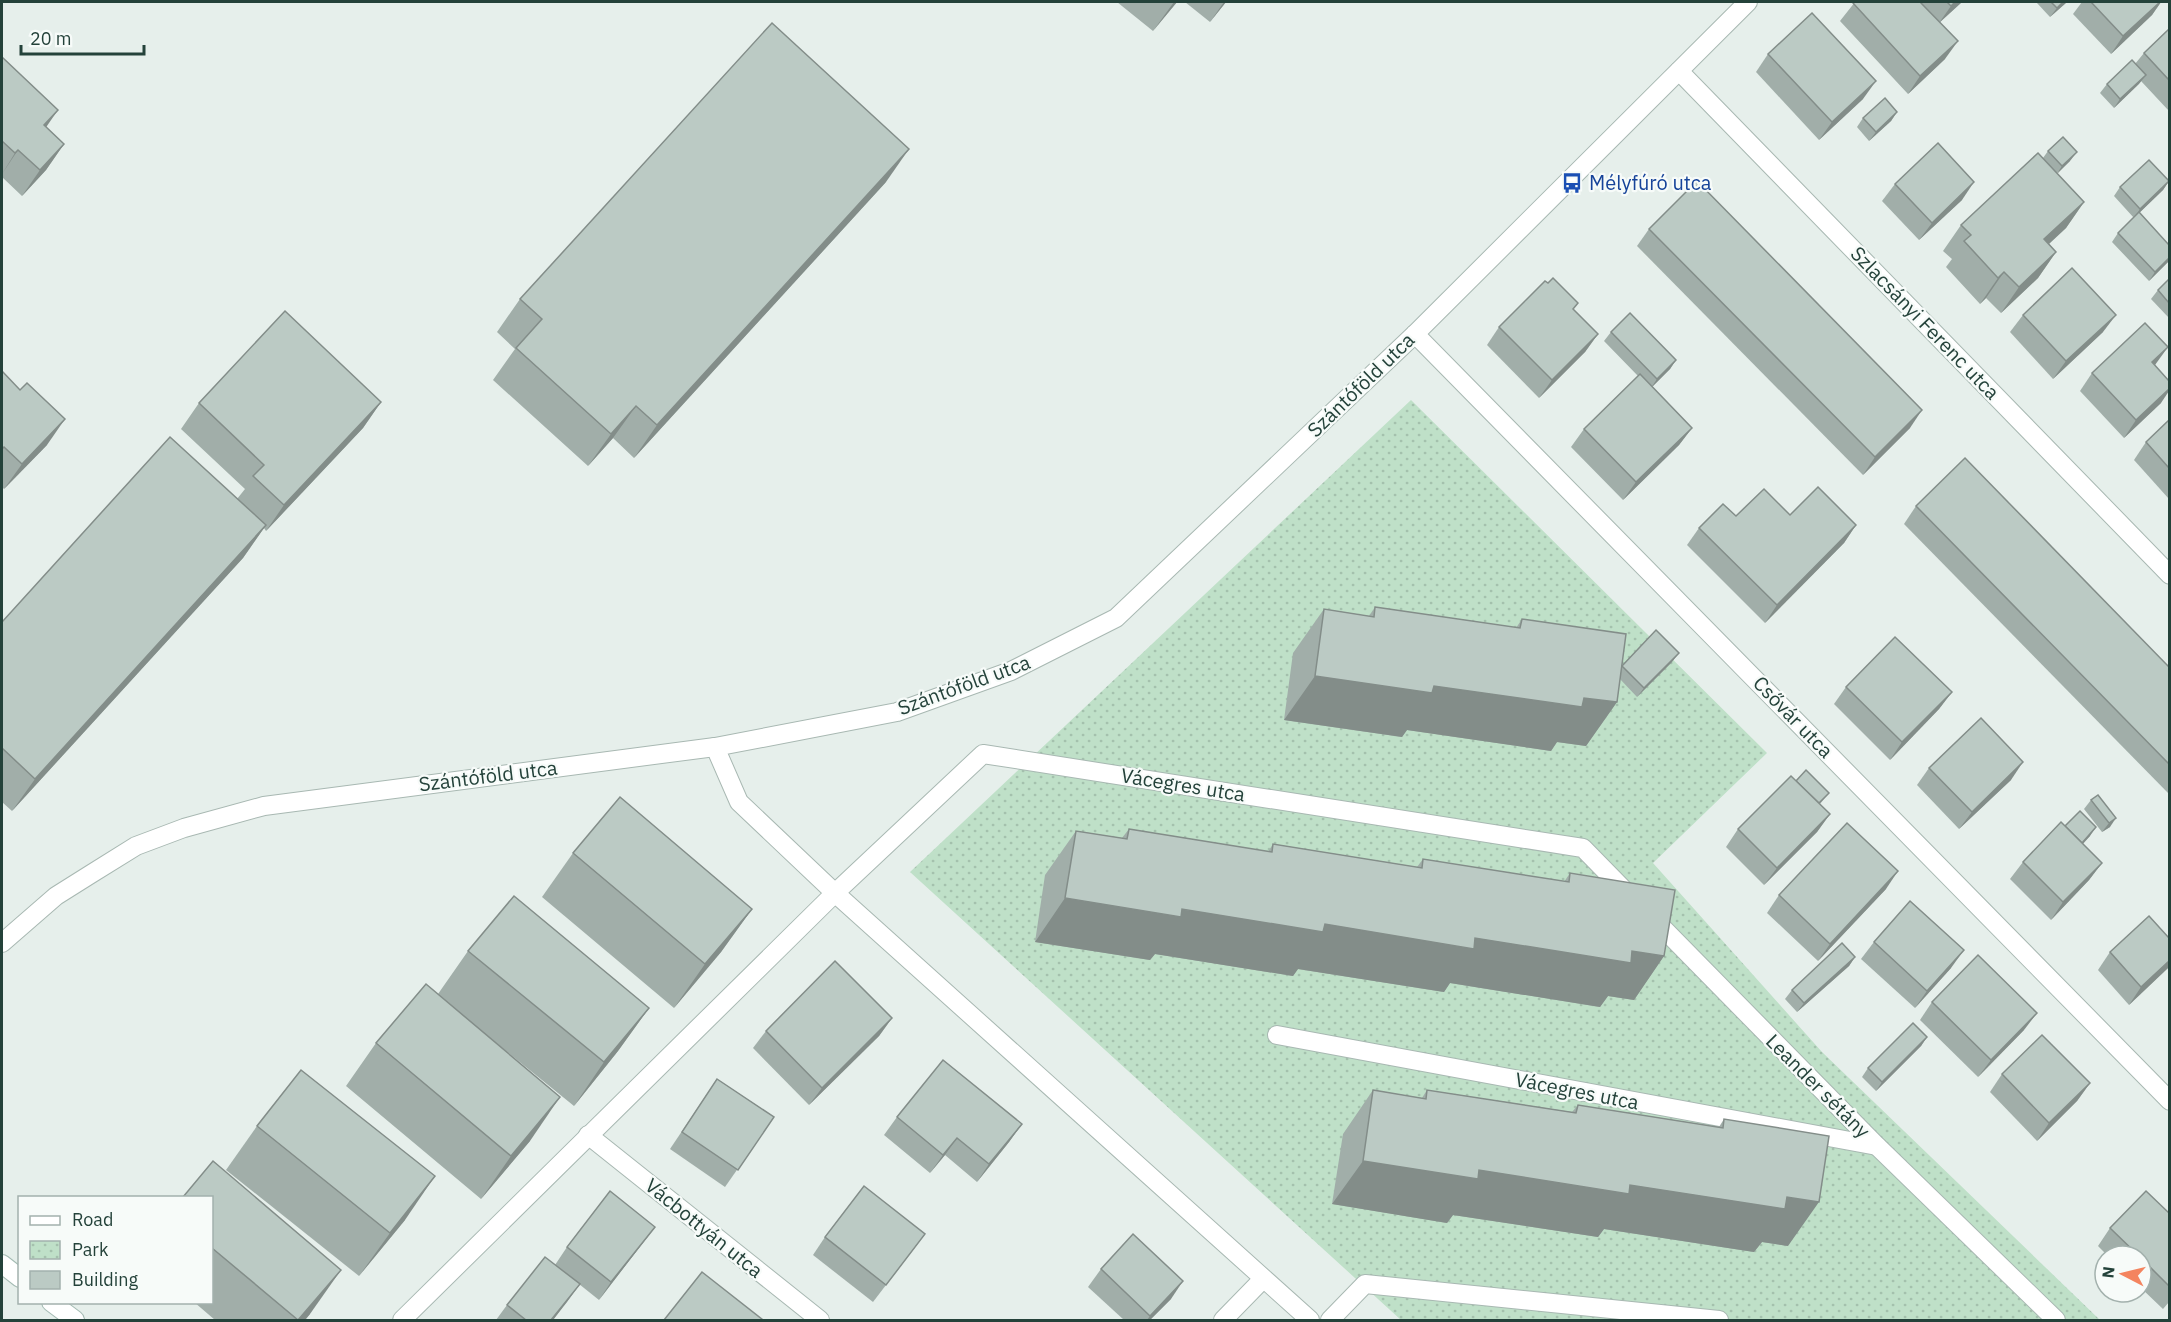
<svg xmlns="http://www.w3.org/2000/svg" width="2171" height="1322" font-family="'IBM Plex Sans',sans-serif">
	<defs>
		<pattern id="park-dots" width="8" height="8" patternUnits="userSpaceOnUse" patternTransform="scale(1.5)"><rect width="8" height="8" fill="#bfe0c8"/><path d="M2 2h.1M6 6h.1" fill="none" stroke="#a4c1ad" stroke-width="1.8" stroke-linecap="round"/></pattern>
	</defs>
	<rect width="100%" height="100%" fill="#e6efeb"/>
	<path fill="url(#park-dots)" d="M1411,400L1767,753L1653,863L1822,1052L2100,1320H1401L910,872Z"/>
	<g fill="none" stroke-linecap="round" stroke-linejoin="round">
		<g stroke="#a8b8b2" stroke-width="20">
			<g id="street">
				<path d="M1679,71L2170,575"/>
				<path d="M1415,334L2170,1101"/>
				<path d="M715,747L739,802L835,893L1310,1320"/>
				<path d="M1652,917L1877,1146L2056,1320"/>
				<path d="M2,943L56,896L91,874L136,846L184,828L264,806L715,747L897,712L1011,671L1116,618L1415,334L1748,2"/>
				<path d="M1277,1035L1877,1146"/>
				<path d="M588,1135L820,1320"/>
				<path d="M402,1320L835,893L983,754L1583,848L1632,898"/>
				<path d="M1223,1320L1263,1279"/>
				<path d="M1330,1320L1365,1284L1719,1320"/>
			</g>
		</g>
		<g stroke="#a4bbb3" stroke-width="20">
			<g id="secondary">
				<path d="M2,1264L20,1278"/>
				<path d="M51,1302L75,1320"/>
			</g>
		</g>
		<use href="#street" stroke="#fff" stroke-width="18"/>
		<use href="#secondary" stroke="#fff" stroke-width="18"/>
	</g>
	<g fill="#a1aea9">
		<path d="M1117,2H1177L1153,31Z"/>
		<path d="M1185,2H1226L1210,22Z"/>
		<path d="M1855,2H1962L1940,22L1945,59L1908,94L1840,21Z"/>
		<path d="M2036,2H2067L2050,17Z"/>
		<path d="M2082,2H2161L2152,15L2111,54L2073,14Z"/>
		<path d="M2169,29V111L2141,81L2114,108L2100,93L2107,84L2135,64L2144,53Z"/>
		<path d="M1768,54L1863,99L1819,140L1756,72Z"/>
		<path d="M2,57L46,127L64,144L46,170L22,196L2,177Z"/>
		<path d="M1897,112L1891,121L1869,141L1857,127L1863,118Z"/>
		<path d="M2048,151L2070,161L2057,173L2084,202L2066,228L2049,244L2056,252L2038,278L2001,313L1986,298L1980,304L1946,267L1952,259L1943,251L1961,225L2043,158Z"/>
		<path d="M2169,181L2163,190L2139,213L2169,261L2149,281L2112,242L2118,233L2134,218L2114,196L2120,187Z"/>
		<path d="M886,182L634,458L613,438L588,466L493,380L515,349L497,332L520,299Z"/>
		<path d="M1895,184L1962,200L1919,240L1882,201Z"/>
		<path d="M1649,229L1910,428L1863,475L1637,246Z"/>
		<path d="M2169,279V318L2151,299L2158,290Z"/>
		<path d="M1548,283L1598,334L1585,352L1539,398L1487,345L1499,327Z"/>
		<path d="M2023,315L2103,332L2053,379L2010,332Z"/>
		<path d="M1611,332L1676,360L1670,369L1652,387L1692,428L1679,445L1623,500L1571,447L1584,429L1638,376L1604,341Z"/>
		<path d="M2,371L47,445L4,489L2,487Z"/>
		<path d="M2092,373L2161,403L2124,438L2080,391Z"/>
		<path d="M381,402L363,428L266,531L264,528L243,558L12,811L2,802V622L237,499L245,489L181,429L199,403Z"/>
		<path d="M2169,420V499L2134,460L2146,442Z"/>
		<path d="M1916,506L2169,667V794L1904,524Z"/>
		<path d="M1736,516L1856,525L1844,543L1765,623L1687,545L1699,528Z"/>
		<path d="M1375,607L1516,628L1522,619L1622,665L1672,662L1637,697L1620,679L1617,702L1586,746L1557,742L1551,751L1407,730L1402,737L1284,720L1293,653L1324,609L1369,616Z"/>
		<path d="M1846,687L1952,692L1939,709L1890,760L1834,704Z"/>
		<path d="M1929,768L2011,780L1959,829L1917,785Z"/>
		<path d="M1796,781L1829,793L1820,804L1830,814L1817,832L1764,885L1726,847L1738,829Z"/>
		<path d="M2098,795L2110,827L2102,832L2084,809L2091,800Z"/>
		<path d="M2065,826L2090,836L2083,844L2102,863L2089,880L2051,920L2010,879L2023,862Z"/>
		<path d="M1129,829L1268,852L1273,844L1417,867L1423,859L1564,882L1570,873L1664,956L1634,1000L1608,996L1600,1007L1450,983L1444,992L1298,969L1293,976L1155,954L1150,960L1035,942L1045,875L1076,831L1122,838Z"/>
		<path d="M573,853L752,909L721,952L674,1008L542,897Z"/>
		<path d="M1886,889L1818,961L1767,913L1779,895Z"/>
		<path d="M1874,942L1951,968L1915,1008L1861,959Z"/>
		<path d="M468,951L649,1008L618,1051L574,1106L484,1033L530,1141L481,1199L346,1086L376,1043L438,994Z"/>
		<path d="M2110,952L2168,968L2129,1005L2098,970Z"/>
		<path d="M1855,957L1849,966L1797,1012L1785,999L1792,990Z"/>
		<path d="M1932,1002L2024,1030L1978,1077L1920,1020Z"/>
		<path d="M892,1018L879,1036L809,1105L753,1048L766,1031Z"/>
		<path d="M1927,1037L1921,1046L1876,1091L1862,1077L1868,1068Z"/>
		<path d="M2002,1074L2090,1083L2077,1101L2037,1141L1990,1092Z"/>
		<path d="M717,1079L774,1117L725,1187L670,1149Z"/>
		<path d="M1373,1090L1422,1098L1427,1090L1572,1112L1578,1105L1719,1127L1724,1119L1788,1246L1762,1242L1754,1252L1604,1229L1598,1237L1453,1215L1447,1223L1332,1204L1343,1134Z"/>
		<path d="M897,1117L1022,1124L1009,1142L977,1182L945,1155L930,1173L884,1135Z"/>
		<path d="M257,1126L405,1220L359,1276L226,1170Z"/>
		<path d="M212,1197L310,1314L305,1320H215L194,1302H212Z"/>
		<path d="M2169,1213V1302L2163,1309L2141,1288V1256H2108L2098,1246L2110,1228Z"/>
		<path d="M655,1227L642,1244L599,1300L579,1284L553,1320H496L507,1305L555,1265L567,1247Z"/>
		<path d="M925,1234L873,1302L813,1255L825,1237Z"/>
		<path d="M1101,1269L1171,1299L1150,1320H1124L1088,1287Z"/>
	</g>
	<g fill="#838d89">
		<path d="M1174,2H1177L1153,31Z"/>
		<path d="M1224,2H1226L1210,22Z"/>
		<path d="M1955,2H1962L1939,23L1951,6Z"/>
		<path d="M2063,2H2067L2050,17L2057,8Z"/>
		<path d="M2160,2H2161L2152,15L2111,54L2123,36Z"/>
		<path d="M1958,41L1945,59L1908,94L1920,76Z"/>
		<path d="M2146,75L2139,84L2114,108L2120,99Z"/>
		<path d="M1876,81L1863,99L1819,140L1832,122Z"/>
		<path d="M58,110L40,136L44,125Z"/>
		<path d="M1897,112L1891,121L1869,141L1876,132Z"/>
		<path d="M64,144L46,170L22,196L40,170Z"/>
		<path d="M909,149L886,182L634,458L657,425Z"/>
		<path d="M18,150L2,174L15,153Z"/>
		<path d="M2077,152L2070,161L2056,175L2062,166Z"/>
		<path d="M2169,181L2163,190L2134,218L2140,209Z"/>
		<path d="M1974,182L1962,200L1919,240L1932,223Z"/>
		<path d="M2084,202L2066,228L2026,265L2044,239Z"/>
		<path d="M2056,252L2038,278L2001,313L2019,287Z"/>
		<path d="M2169,258V261L2149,281L2155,272Z"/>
		<path d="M2004,272L1986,298L1980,304L1998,278Z"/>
		<path d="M2116,315L2103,332L2053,379L2066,361Z"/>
		<path d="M1598,334L1585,352L1539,398L1552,380Z"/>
		<path d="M2168,347L2155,365L2152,362Z"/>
		<path d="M1676,360L1670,369L1651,388L1657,379Z"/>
		<path d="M2169,389V391L2161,403L2124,438L2136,420Z"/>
		<path d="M381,402L363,428L266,531L284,505Z"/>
		<path d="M636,406L613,438L588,466L611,434Z"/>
		<path d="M1922,410L1910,428L1863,475L1875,457Z"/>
		<path d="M65,419L47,445L4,489L22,464Z"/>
		<path d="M1692,428L1679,445L1623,500L1636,482Z"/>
		<path d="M266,525L243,558L12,811L35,779Z"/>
		<path d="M1856,525L1844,543L1765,623L1777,605Z"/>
		<path d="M1679,653L1672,662L1637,697L1644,688Z"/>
		<path d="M1315,676L1584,698L1617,702L1586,746L1557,742L1551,751L1407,730L1402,737L1284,720Z"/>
		<path d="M1952,692L1939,709L1890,760L1902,742Z"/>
		<path d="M2023,762L2011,780L1959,829L1972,812Z"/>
		<path d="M1830,814L1817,832L1764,885L1777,868Z"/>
		<path d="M2116,818L2110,827L2102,832L2109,823Z"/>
		<path d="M2096,827L2090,836L2068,859L2074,850Z"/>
		<path d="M2102,863L2089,880L2051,920L2063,902Z"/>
		<path d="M1898,871L1886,889L1818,961L1830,944Z"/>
		<path d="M1065,898L1325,924L1632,951L1664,956L1634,1000L1608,996L1600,1007L1450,983L1444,992L1298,969L1293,976L1155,954L1150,960L1035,942Z"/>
		<path d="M752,909L721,952L674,1008L705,964Z"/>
		<path d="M1964,950L1951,968L1915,1008L1927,991Z"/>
		<path d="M1855,957L1849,966L1797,1012L1804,1003Z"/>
		<path d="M2169,961V966L2168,968L2129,1005L2141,987Z"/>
		<path d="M649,1008L618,1051L574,1106L604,1062Z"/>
		<path d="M2037,1013L2024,1030L1978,1077L1991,1060Z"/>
		<path d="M892,1018L879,1036L809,1105L822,1088Z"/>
		<path d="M1927,1037L1921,1046L1876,1091L1882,1082Z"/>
		<path d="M2090,1083L2077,1101L2037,1141L2049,1123Z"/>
		<path d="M560,1097L530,1141L481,1199L511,1156Z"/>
		<path d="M1022,1124L1009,1142L977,1182L989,1164Z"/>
		<path d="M957,1138L945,1155L930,1173L943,1155Z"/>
		<path d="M1363,1161L1479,1170L1630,1185L1787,1197L1819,1202L1788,1246L1762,1242L1754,1252L1604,1229L1598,1237L1453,1215L1447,1223L1332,1204Z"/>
		<path d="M435,1176L405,1220L359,1276L390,1233Z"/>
		<path d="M655,1227L642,1244L599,1300L611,1282Z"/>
		<path d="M341,1270L310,1314L305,1320H298Z"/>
		<path d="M1183,1281L1171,1299L1150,1320H1147L1150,1316Z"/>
		<path d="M580,1284L567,1302L553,1320H551Z"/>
	</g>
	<g fill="#bbcac4" stroke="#838d89" stroke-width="1.5">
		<path d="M1855,2H1920L1958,41L1920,76L1853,3Z"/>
		<path d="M1947,2H1955L1951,6Z"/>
		<path d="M2051,2H2063L2057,8Z"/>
		<path d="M2091,2H2160L2123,36Z"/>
		<path d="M1812,13L1876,81L1832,122L1768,54Z"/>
		<path d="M772,23L909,149L657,425L636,406L611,434L516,348L542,319L520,299Z"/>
		<path d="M2169,29V80L2144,53Z"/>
		<path d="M2,57L58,110L44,125L64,144L40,170L18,150L15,153L2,141Z"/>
		<path d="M2132,60L2146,75L2120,99L2107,84Z"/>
		<path d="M1885,98L1897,112L1876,132L1863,118Z"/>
		<path d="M2063,137L2077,152L2062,166L2048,151Z"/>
		<path d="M1938,143L1974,182L1932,223L1895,184Z"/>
		<path d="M2038,153L2084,202L2044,239L2056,252L2019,287L2004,272L1998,278L1964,241L1971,235L1961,225Z"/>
		<path d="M2149,160L2169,181L2140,209L2120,187Z"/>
		<path d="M1697,181L1922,410L1875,457L1649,229Z"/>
		<path d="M2139,212L2169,245V258L2155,272L2118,233Z"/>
		<path d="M2072,268L2116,315L2066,361L2023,315Z"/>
		<path d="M1553,278L1578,303L1573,309L1598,334L1552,380L1499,327L1545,281L1548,283Z"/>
		<path d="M2169,279V303L2158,290Z"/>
		<path d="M285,311L381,402L284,505L253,476L264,465L199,403Z"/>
		<path d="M1630,313L1676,360L1657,379L1611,332Z"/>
		<path d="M2145,323L2168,347L2152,362L2169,381V389L2136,420L2092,373Z"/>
		<path d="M2,371L20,390L27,383L65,419L22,464L4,447L2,449Z"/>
		<path d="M1640,374L1692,428L1636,482L1584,429Z"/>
		<path d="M2169,420V468L2146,442Z"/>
		<path d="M170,437L266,525L35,779L2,748V622Z"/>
		<path d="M1965,458L2169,667V764L1916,506Z"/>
		<path d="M1818,487L1856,525L1777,605L1699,528L1723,504L1736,516L1764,489L1790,515Z"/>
		<path d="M1375,607L1520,628L1522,619L1626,634L1617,702L1584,698L1582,707L1434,686L1432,693L1315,676L1324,609L1374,617Z"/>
		<path d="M1656,630L1679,653L1644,688L1622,666Z"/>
		<path d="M1895,637L1952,692L1902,742L1846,687Z"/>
		<path d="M1981,718L2023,762L1972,812L1929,768Z"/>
		<path d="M1806,770L1829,793L1819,803L1796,781Z"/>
		<path d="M1791,776L1830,814L1777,868L1738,829Z"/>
		<path d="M2098,795L2116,818L2109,823L2091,800Z"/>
		<path d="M620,797L752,909L705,964L573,853Z"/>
		<path d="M2080,811L2096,827L2082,843L2065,826Z"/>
		<path d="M2061,822L2102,863L2063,902L2023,862Z"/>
		<path d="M1847,823L1898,871L1830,944L1779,895Z"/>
		<path d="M1129,829L1272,852L1273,844L1422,868L1423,859L1569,882L1570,873L1675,890L1664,956L1632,951L1631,963L1475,938L1474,949L1325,924L1323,932L1182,909L1181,917L1065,898L1076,831L1127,839Z"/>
		<path d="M514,896L649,1008L604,1062L468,951Z"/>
		<path d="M1910,901L1964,950L1927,991L1874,942Z"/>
		<path d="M2149,916L2169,938V961L2141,987L2110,952Z"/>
		<path d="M1842,943L1855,957L1804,1003L1792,990Z"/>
		<path d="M1978,955L2037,1013L1991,1060L1932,1002Z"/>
		<path d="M835,961L892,1018L822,1088L766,1031Z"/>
		<path d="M426,984L560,1097L511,1156L376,1043Z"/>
		<path d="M1913,1023L1927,1037L1882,1082L1868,1068Z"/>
		<path d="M2042,1035L2090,1083L2049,1123L2002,1074Z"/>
		<path d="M943,1060L1022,1124L989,1164L957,1138L943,1155L897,1117Z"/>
		<path d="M301,1070L435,1176L390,1233L257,1126Z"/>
		<path d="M717,1079L774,1117L738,1170L682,1132Z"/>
		<path d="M1373,1090L1426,1099L1427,1090L1576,1113L1578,1105L1723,1128L1724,1119L1829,1136L1819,1202L1787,1197L1785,1209L1630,1185L1629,1194L1479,1170L1478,1179L1363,1161Z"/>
		<path d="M213,1161L341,1270L298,1320L212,1248V1197H183Z"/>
		<path d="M864,1186L925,1234L886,1285L825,1237Z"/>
		<path d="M610,1191L655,1227L611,1282L567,1247Z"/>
		<path d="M2146,1191L2169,1213V1286L2141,1258V1256H2139L2110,1228Z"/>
		<path d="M1133,1234L1183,1281L1150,1316L1101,1269Z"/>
		<path d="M545,1257L580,1284L551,1320H526L507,1305Z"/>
		<path d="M702,1272L763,1320H664Z"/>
	</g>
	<defs>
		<g id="bus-bare" transform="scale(1.62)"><path d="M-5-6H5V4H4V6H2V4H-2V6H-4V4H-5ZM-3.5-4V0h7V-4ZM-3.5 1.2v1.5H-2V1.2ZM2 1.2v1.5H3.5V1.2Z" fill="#1a4fb4" stroke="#f7fbf9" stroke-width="2.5" paint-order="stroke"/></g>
	</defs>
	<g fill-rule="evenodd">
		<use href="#bus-bare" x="1572" y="183"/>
	</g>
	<g text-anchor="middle" stroke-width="4.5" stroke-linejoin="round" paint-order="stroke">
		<g font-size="20" fill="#164399" stroke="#f7fbf9" text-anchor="start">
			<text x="1589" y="190">Mélyfúró utca</text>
		</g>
		<g font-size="20" fill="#24423a" stroke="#f7fbf9">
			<text transform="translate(1925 323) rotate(46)" y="7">Szlacsányi Ferenc utca</text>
			<text transform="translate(1361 385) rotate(-44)" y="7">Szántóföld utca</text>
			<text transform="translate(964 685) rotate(-20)" y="7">Szántóföld utca</text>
			<text transform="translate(1793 717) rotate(46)" y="7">Csővár utca</text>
			<text transform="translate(488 776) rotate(-7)" y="7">Szántóföld utca</text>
			<text transform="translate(1183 785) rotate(9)" y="7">Vácegres utca</text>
			<text transform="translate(1818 1086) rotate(45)" y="7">Leander sétány</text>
			<text transform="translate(1577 1091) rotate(11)" y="7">Vácegres utca</text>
			<text transform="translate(704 1228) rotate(39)" y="7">Vácbottyán utca</text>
		</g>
	</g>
	<rect width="2171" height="1322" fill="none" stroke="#24423a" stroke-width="6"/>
	<rect x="18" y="1196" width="195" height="108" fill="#f7fbf9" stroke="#a3b1ad" stroke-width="1.5"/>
	<rect x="30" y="1216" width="30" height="9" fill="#ffffff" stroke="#a3b1ad" stroke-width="1.5"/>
	<text x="72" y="1226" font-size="18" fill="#24423a">Road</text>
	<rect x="30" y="1241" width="30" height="18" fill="url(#park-dots)" stroke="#a3b1ad" stroke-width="1.5"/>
	<text x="72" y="1256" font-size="18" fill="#24423a">Park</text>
	<rect x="30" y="1271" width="30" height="18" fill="#bbcac4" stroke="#a3b1ad" stroke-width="1.5"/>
	<text x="72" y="1286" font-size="18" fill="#24423a">Building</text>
	<g transform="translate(2123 1274) rotate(277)"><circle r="28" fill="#f7fbf9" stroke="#a3b1ad" stroke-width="1.5"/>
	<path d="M0-4.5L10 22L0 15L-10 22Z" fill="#f4845f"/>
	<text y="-9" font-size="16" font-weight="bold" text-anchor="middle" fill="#24423a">N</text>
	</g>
	<path d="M21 45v9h123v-9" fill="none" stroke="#24423a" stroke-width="3"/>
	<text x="30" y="45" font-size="18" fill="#24423a" stroke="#f7fbf9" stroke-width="4.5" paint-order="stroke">20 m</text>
</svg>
